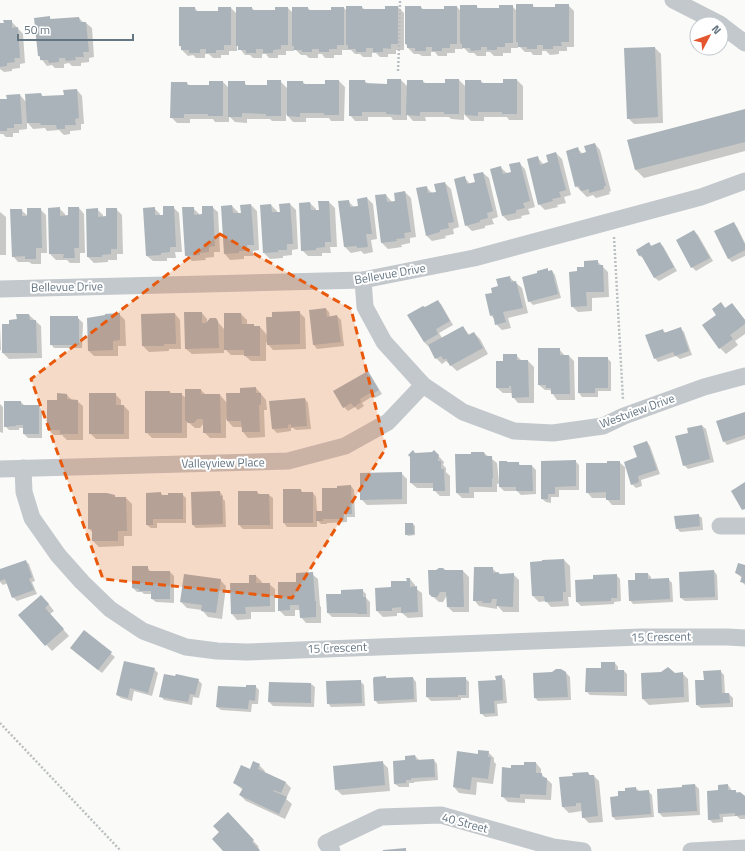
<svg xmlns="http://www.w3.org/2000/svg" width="745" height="851" font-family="'Titillium Web',sans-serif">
	<rect width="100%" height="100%" fill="#fafaf8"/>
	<g fill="#0003">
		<path d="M532,5L535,8H556L568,5L574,11V47H567V51H559V54L550,55L546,51H542V55H533L531,52H525L518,45V48H511V53H503V56H494L490,52H486V56H477L474,53H469L463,47V49H455V53H447V56H438L435,52H431V56H422L419,54H414L408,48L406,44L421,7L424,10H445L457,7L461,11L476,6L479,9H500L512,6L517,11Z"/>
		<path d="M362,7L365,10H386L398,7L404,13V50H396V54H388V57H380L376,53H372V57H363L360,54H355L351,50H342V55H334V58H325L322,54H318V58H309L306,55H301L294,48V51H286V55H278V58H269L266,54H262V58H253L250,55H245L237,45V51H229V55H221V58H213L209,54H205V58H196L193,55L188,56L182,50L180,45L195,8L198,12H219L231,8L237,14L252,8L255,11H276L288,8L293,13L308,8L311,11H332L344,8L347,11Z"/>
		<path d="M49,17L52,20L79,18L84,23H86L92,28L94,57L89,58V62L81,63V66H72L69,63L64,64V68H55L52,65L47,66L39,56Z"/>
		<path d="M11,21L23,34L25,63L20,64V68L12,69V71L4,72L0,69V24H5Z"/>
		<path d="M655,48L661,54L663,123L634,124L628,118Z"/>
		<path d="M388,80H401L408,87L423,81L426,84H446L459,80L466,87L481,81L484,84H504L517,80L523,86V120H509L507,117H484V121H471L464,114V120L451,119L449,117H425L426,121H413L407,114V120H393L391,117H368V121H355L350,115L365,81L368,84L388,85Z"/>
		<path d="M280,81L288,89L303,82L306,85H326L339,81L345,87L344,121H331L329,118H306V122H293L286,114V121H272L270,119H247V123L235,122L229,116V122H215L213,119H190V123H177L171,117L187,83L190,86H210V82H223L229,88L244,82L247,86H268Z"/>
		<path d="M77,90L82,96L84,124H81V130L70,131V134L64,135L59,130L47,131L45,128L33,129L27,122V129L19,130V133H13V137H6L3,134H0V100H8L20,95L26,102L41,94L43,97L65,96Z"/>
		<path d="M745,110V151L644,178L636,170L628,140Z"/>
		<path d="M595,144L600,150L611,191L609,192L610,194L596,198L593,195L587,197L576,186L578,149L583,154L587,153Z"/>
		<path d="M556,153L562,159L571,195L564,197L566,203L557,205L558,207L545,210L539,204L538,158L544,165L549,163Z"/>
		<path d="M519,163L525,169L535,207L528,209L530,214L521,216L522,218L508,221L503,216L501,168L507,173H512Z"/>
		<path d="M483,173L489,178L498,217L492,219L494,224L485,226V228L472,231L466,225L464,177L470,184L476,183Z"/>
		<path d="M445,183L451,189L459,227L453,229L454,234L445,236L446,238L432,241L426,235V187L432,193H437Z"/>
		<path d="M405,192L411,198L416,237L410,238V243L401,245L402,247L388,249L382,243L376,196L386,195L392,202H396Z"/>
		<path d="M367,198L373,204L377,239L371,240L373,252L364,254L361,251L351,253L345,247L339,202L348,201L354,207L359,206Z"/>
		<path d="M329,202L335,208L337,247H330L331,253H322V256H308L302,250L310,203L316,209V211H320Z"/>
		<path d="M290,204L296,210L298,249L292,250V255L283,256V258L270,259L264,253L271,205L277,211V213H281V205Z"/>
		<path d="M251,205L257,211L259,250L253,251V256H244V259L230,260L225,254L232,206L238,212V214H242Z"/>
		<path d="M173,207L179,213L182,252H175L176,258H167V261H153L147,256L154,208L160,214V216L164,215Z"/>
		<path d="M212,207L218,212L220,252H214V257L205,258L206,260L192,261L186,255L193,208L199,214V215H203Z"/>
		<path d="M59,208L65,214V217L69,216L79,208L84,214L85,253H80V263H70L67,260H56L50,254L49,209Z"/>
		<path d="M40,209L46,215L47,253H41V264H32L29,262H18L13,256L21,210L29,217Z"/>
		<path d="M97,209L103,215V217H107L116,209L122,215L123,254H117V260H108V262L94,263L88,257Z"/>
		<path d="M0,212L6,217V255H0Z"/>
		<path d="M733,223L737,227L745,243V256L732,262L728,258Z"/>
		<path d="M694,231L698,235L713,261L696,271L692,267Z"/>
		<path d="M649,243L652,247L659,243L663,246L677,271L659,281L655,278L645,259L640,256L637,250Z"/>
		<path d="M597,261L608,272L609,297L592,298V311L578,312L572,306L578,272Z"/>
		<path d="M547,270L549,272L552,271L555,275L561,298L533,305L529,301L538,274Z"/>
		<path d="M509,277L522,288L528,313L508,318L511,328L502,330L496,324L495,320L491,315L493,293Z"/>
		<path d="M437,301L441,304L453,325L439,333L442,338L463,327L470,336L474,333L480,339L488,354L457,371L446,361L442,364L436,358L429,345L428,346L424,342L409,316Z"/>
		<path d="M721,304L726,309L732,304L745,320V334L735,341L738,345L726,354L720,348L717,315Z"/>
		<path d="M326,309L329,312L330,317L337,316L341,320L344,346L317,349L314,345L310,311Z"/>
		<path d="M299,312L305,318L306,349L273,350L266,342V361H251L244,355H231L224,348V353L192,354L186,349L202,313L207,319V323L215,319L225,330L241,314L247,320V325H253L256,327H260L267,335Z"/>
		<path d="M119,314L125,320L126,346H118V356H94L88,350Z"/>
		<path d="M175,314L180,320L181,349H169V351L149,352L143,346L142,315Z"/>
		<path d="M29,315L41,326L42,358L9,359L3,353L10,325Z"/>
		<path d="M77,317L83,323L82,348H54L51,344Z"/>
		<path d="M0,325V326L1,350H0Z"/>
		<path d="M680,328L684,332L692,355L680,359L676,356L658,362L655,358L662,330L666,333Z"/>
		<path d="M559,349L565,356H569L574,361L575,400H557L550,390H545L539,385Z"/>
		<path d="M516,355L522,361H528L534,367V403H518L513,397V393H503L497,388L504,362Z"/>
		<path d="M607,358L611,362V391H598V397H582L579,393Z"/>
		<path d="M368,372L371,376L382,394L375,398L373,396L362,403L364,406L358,410L355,407L348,411L344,407Z"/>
		<path d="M256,388L266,400L267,410H264L265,437L248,438L243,432L242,427H233L226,419V438H210L204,432V423L200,428H195L187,421V438H152L146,432L170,392L172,394H181L186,398L201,390L206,395H220L227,403L241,394V389Z"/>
		<path d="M115,394L121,400V406H124L129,411V439H96L90,433Z"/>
		<path d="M67,395L73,401H77L83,406V440H67L62,435H54L48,429L58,401Z"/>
		<path d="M305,399L308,403L311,429L296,430L293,428H291V431L277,433L273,429Z"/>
		<path d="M5,402H21L25,406H39L42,410V438H28L24,434V428H19V430H9L5,426Z"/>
		<path d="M0,404L3,407V433L0,432Z"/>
		<path d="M745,413V439L727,445L724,441Z"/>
		<path d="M702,426L706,429L714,462L688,469L684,465L689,434Z"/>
		<path d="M647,442L650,446L660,474L641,480L642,486L636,488L632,484Z"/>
		<path d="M434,451L444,462L443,465L446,468V472L450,476V496H440L434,490V488H417L411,483V456L415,454L432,453Z"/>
		<path d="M484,453L497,463L499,483H500L508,463H518L521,466H532L536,470V494L521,495L517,491H504L500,487V483L497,484V492H474V498H462L457,493L456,455Z"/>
		<path d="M575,461L579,465V490H559V497H551V503L546,502L542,499Z"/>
		<path d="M619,462L625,467V505H612L607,499V498H592L587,492L608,464Z"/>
		<path d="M401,473L407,479V504L367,505L361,499Z"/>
		<path d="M351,486L354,490L355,517H347V522L327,523V524H321L317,520V527H287L284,523L301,490L303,493H313L316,497L317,512H323L338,489Z"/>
		<path d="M220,492L223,496V499L225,501L226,527L196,528L193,525Z"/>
		<path d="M257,492L260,495H269L273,498V529H243L239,525Z"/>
		<path d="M161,493L163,496L182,494L186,498V523H157V528H151L147,525Z"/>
		<path d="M114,496L117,498H126L132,504V536H124V546L99,547L93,541V533L89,529Z"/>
		<path d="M698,515L702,518L703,530L680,532L677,528Z"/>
		<path d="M413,524L415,526V535L408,536L406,534Z"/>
		<path d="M564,560L570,566L571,597H568L569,606L551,607L546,601L539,602L533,596L531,563Z"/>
		<path d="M25,561L29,564L35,581L32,582L37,594L17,601L13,597L8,583L3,585L0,582V570Z"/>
		<path d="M745,566V585L741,581L742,578L736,573Z"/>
		<path d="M147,567L151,572H170L174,576V603L156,602L152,599V594H144L142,592H137L133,588Z"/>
		<path d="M492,568L499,575L513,574L519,580V612H503L497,605V609L479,606L474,600Z"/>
		<path d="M445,571H463L469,577V612H453L448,607L447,595L443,602H439L430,594Z"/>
		<path d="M714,571L717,575L718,600L685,601L681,598Z"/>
		<path d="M312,574L318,579L320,606L321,607V623H306L301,617L300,610H295V616H285L279,610L297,583Z"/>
		<path d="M648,574L651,577V580L668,579L672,583L673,602L633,604L630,600L637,581Z"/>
		<path d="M616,575L620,579L621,601L614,602V604L581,606L577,602L594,580Z"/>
		<path d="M256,576L262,582V584H269L275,589V612H251V619L237,620L232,614Z"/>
		<path d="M410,579L415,585V588L422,593L423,617L408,618L402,613H397V616L383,617L377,611L392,588L408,582Z"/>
		<path d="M220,580L226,586L222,619L208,617L202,610L187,608L181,602Z"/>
		<path d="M362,590L366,594V598L370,602V617H332L328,613L342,595Z"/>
		<path d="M47,602L54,611L50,614L69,636L52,651L20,616Z"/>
		<path d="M84,632L115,657L102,673L75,652Z"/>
		<path d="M615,663L618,667V671H624L627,674V696L590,695L586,691L602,669Z"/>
		<path d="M154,669L158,673L152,696L134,691L132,701L121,698L117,695Z"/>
		<path d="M720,671L724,675L725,694H729L733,698V707L701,708L697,705L705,681Z"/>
		<path d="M566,673L570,677L571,700L538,701L535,698Z"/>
		<path d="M682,673L688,679L689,702L649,705L643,699L674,674Z"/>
		<path d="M501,676L505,680L507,703L497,704L498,716L485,717L481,713L497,681Z"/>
		<path d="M386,677L387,679L413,678L416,682L417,702L378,704L375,700Z"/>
		<path d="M176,678L198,680L202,684L199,698L193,697L192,705L164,700L161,696Z"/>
		<path d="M465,678L469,682V698H461V700L431,701L427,697Z"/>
		<path d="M360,681L364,685L365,706L331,707L328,703Z"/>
		<path d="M311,684L315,687L314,707L273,706L269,702Z"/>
		<path d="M255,686L259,690L258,704H252L251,712L221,710L217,707L247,688Z"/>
		<path d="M488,752L494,758V762L496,764L493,784L477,782L476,795L459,793L454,787L479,755Z"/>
		<path d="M415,756L419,760H434L437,764L438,780L414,782V783H409V787H399L395,784L407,761Z"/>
		<path d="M382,762L388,768L390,791L342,795L336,789Z"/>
		<path d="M536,763L541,769V774L552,784L551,800L525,799V803L508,802L502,796L512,769Z"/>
		<path d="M259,765L265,771L264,773L285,782L291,788L286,799L292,804L285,819L246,801L240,795L243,790L234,783L250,770Z"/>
		<path d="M588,773L591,776H594L599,781L603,822L589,823L583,817L582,811L569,813L563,807L574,777Z"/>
		<path d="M695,785L699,789L700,815L663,817L659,813L683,788Z"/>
		<path d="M728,785L731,789V791H735L745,797V819H740L737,816L723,817V822L713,823L709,819Z"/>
		<path d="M636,788L640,792L648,791L652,795L654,817L616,820L613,817L619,797Z"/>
		<path d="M234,819L259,847L257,848L260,851H225Z"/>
	</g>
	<g fill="#aab3b9">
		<path d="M516,4H533V7H555V4H569V42H561L562,46H553V49H543V45H537V49H527V47H518V42H516Z"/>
		<path d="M460,5H477V8H499V5H513V43H505V47H497V50H487V47H481V50L471,51L470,48H462V44L460,43Z"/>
		<path d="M346,6H362V9H385V6H398V44H391V49L383,48V52H373V48H366V52H356V49H348V45H346Z"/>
		<path d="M405,6H421V9H444V6H457V44H450V48H442V51H432V47H426V51H415V48H407V44H405Z"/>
		<path d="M179,7H195V11H218V7H231V45H224V50H216V53H206V49H200V53H189V50H181V46H179Z"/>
		<path d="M236,7H252V10H275V7H288V45H281V49L273,50V53H263V49H256V53H246V50H238V46H236Z"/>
		<path d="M292,7H308V10H331V7H344V45H337V49H329V52H319V49H312V52H302V50H294V46H292Z"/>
		<path d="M50,16V19L79,17L80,22H86L89,52H83L84,57H75L76,60L66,61L65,58H59V62L49,63L48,60H40V56H38L34,18Z"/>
		<path d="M3,20H12V28L18,27L20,58H14L15,62L7,63V66L0,67V23H4Z"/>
		<path d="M655,47L658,117L627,119L624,48Z"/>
		<path d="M387,79H401V115L386,114V112H362V116H349V80H365V83L387,84Z"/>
		<path d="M445,79H459V114H444V112H420V116L406,115L407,80H423V83H445Z"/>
		<path d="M503,79H517V114H502V112H478V116L465,115V80H481V83H503Z"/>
		<path d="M267,80H281V116H266V114L242,113V117H228V81H245V85H267Z"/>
		<path d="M325,80H339V115H324V113H300V117L287,116V81H303V84H325Z"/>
		<path d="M209,81H223V116H208V114H184V118H170L171,82H187V85H209Z"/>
		<path d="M77,89L79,118L75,119L76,125H65V129H57L56,125H41L40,123H27L25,94L41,93L42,96L64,95L63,90Z"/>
		<path d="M20,94L22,124H14V128H7V131H0V99H7L6,95Z"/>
		<path d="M745,109V142L635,170L627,140Z"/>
		<path d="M595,143L606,186H604V189L589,193V189L581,191L579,186L575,187L566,151L578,147L580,154L586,152L584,146Z"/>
		<path d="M556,152L566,190L559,192L561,197L552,199L553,201L538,205L527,159L538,156L540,165L548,162L546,155Z"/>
		<path d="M520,162L530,201L523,203L525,208L516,210V213L502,216L490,169L501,166L503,174L511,172L509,164Z"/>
		<path d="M483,172L493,211L487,213L488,218L480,220V222L465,226L454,179L465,176L467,184L475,182L473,174Z"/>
		<path d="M445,182L454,222L448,223L449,228L440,230V232L426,236L416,188L427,186L428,193L436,192L434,184Z"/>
		<path d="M405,191L411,232L404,233L405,238L396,239L397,241L381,243L375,195L386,194L387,202L395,201L394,193Z"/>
		<path d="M367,197L372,234H366L368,247L357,248V246L344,247L338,201L349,200L350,207L358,206L357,199Z"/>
		<path d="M318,201H329L331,242H325V247L316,248V250L301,251L299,203L310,202L311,210H319Z"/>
		<path d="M290,203L293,244H287V250H278V252L263,253L260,205L271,204L272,212H280L279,204Z"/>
		<path d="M251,204L254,245H247L248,251H239V253L224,254L221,206L232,205L233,213H241L240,205Z"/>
		<path d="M163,206H174L176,247H170V252L161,253V255L146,256L143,208L155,207V215H163Z"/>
		<path d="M202,206H213L215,246L209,247V252L200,253V255L185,256L182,207H194V215L202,214Z"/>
		<path d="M60,207V216L68,215V207H79V248H74L75,258H63L64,254H49L48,208Z"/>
		<path d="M27,208H41L42,248H36V259H25V256L12,257L10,209H22V216H27Z"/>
		<path d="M98,208V217L106,216V208H117V249H111V254L102,255V257H87L86,209Z"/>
		<path d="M734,222L745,245V250L728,259L714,231Z"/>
		<path d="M694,230L710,258L691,268L676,240Z"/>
		<path d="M649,242L651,246L660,242L674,267L654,278L641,255L639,256L636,250Z"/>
		<path d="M598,260V265H603L604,292H586L587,306L571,307L569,272L577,271V267H584V261Z"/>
		<path d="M548,268V271L552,270L558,294L528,302L522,277L537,273V271Z"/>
		<path d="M510,276L511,282L516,281L523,308L503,312L506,322L495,325L493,315L490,316L485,294L492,293L491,288L498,286L496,279Z"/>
		<path d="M438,300L450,321L436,329L438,334L424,342L407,315L423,306L425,307Z"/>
		<path d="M721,302L725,308L732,303L745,320V324L730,335L733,339L719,349L702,325L716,315L712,309Z"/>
		<path d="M326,308L327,317L337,315L341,342L313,345L309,310Z"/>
		<path d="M300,311V344L267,345L266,317H272V312Z"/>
		<path d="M184,312H202V323H206L210,318H216L218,321L219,348L185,349Z"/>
		<path d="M120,313V340L113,341V350L88,351L87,318L105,315V314Z"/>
		<path d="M175,313L176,344H164V346H142L141,314Z"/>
		<path d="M224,313H241L242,324H254V326H260V356H244V350H224Z"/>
		<path d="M16,314H29L30,320H36L37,353H2V324H9V320L17,319Z"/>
		<path d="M50,316H78V319H79V345H50Z"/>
		<path d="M463,326L468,335L474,332L483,348L450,366L446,358L444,360L441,356L435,359L428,345Z"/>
		<path d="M681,327L689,351L675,356L673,352L654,359L645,335L663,329L664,333Z"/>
		<path d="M538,348H560V355H569L570,394H551V388H546V385H538Z"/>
		<path d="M503,354H517V360H528L529,397L512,398L511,386H509V388H496V361H503Z"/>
		<path d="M578,357H608V388H595V393H578Z"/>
		<path d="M368,371L379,390L371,395L370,393L360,399L361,402L354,407L351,403L343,408L333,391Z"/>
		<path d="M256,387V393H261V405H259L260,432H242L241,421H227L226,393H240V388Z"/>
		<path d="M185,389H201V394H220L221,433H203V419H197L194,423H188L185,420Z"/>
		<path d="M145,391H170V393H182V433H145Z"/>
		<path d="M57,393L67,394V399L78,400V434H60V430H47V400H57Z"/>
		<path d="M89,393H116V405H124V434H89Z"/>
		<path d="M305,398L307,426L291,427V424L288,425V428L272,429L269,401Z"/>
		<path d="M4,401H21V405H39V434H23V425H16V426L4,427Z"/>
		<path d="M745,412V435L723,442L716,421Z"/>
		<path d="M702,425L710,459L683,466L675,436L688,433L687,428Z"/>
		<path d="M647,441L657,470L638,476L639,482L631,485L624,462L637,457L633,446Z"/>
		<path d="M413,450L415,453L432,452L434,450L439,455L438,461H441V469H444L445,491H433V483H410V457L408,455Z"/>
		<path d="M471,452H484L485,456H492L493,478H492V487H469V493H456L455,454H471Z"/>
		<path d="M576,460V486L555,487V494H548V499H541V461Z"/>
		<path d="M499,461H507V462H519V465H532L533,491H516V487H499Z"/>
		<path d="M607,461H620V500H606V492L586,493V463H607Z"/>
		<path d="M402,472V499L360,500V473Z"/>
		<path d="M745,482V509L742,510L731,491Z"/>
		<path d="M351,485L352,514H344V519H323V521H316V511H322V488H337V486Z"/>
		<path d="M283,489H301V492H313V523H283Z"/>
		<path d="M220,491V496H222L223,524L192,525L191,492Z"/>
		<path d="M238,491H257L258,494H269L270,525H238Z"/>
		<path d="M161,492V495H168V493H183V519H153V525H146V493Z"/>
		<path d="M88,493H107L115,495V497H126L127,531H118V541H92V529H88Z"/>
		<path d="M699,514L700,526L676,529L674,516Z"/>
		<path d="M405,523H413L414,534L405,535Z"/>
		<path d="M564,559L566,592H563V601L545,602L544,596H532L530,562L542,561V560Z"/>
		<path d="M26,560L32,577L29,579L34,590L12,598L5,579L0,581V569Z"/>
		<path d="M738,563L745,565V583L740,582L742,576L735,573Z"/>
		<path d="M132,566H148V571H170V599H151V591H139V589L132,588Z"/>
		<path d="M474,567H493V573L498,572L500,574L514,573L513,607L496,606L497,599H492L491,603H482L483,601H473Z"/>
		<path d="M439,568H443L445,570H463L464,607H447L446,592H440L437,597H432L429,594L428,570H436Z"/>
		<path d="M714,570L715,597L680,598L679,572Z"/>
		<path d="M313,572L315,601H316V617L300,618L299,605H290V610L278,611V582H296V573Z"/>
		<path d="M635,573H648V579L669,578L670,599L629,601L628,580H635Z"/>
		<path d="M184,574L221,579L216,613L201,611L202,605L180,602Z"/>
		<path d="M617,574V598H611V601L576,602L575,580L593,579V575Z"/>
		<path d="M249,575H256V583H270V606L245,607L246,614H231L230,583H249Z"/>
		<path d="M406,578H410V587L417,586L418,612L401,613V607L392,608V611H376L375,588L391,587V581H407Z"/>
		<path d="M363,589V597H366L367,614H357V613H327L326,594H341V590Z"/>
		<path d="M41,595L49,604L45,608L64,629L45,646L18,615Z"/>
		<path d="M84,630L112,652L98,670L70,648Z"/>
		<path d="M124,661L155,668L148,693L130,688L128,698L116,695Z"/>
		<path d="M601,662H615V670H624V692H585L586,668H601Z"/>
		<path d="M668,667L675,673L683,672L684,697L642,699L641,673L661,672Z"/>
		<path d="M556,669H561L566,672L568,697L534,698L533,673L552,672Z"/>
		<path d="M721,670L722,693H729L730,703L696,705L695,680H704L703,671Z"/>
		<path d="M164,674L175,676L176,674L199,679L195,695L190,694L188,702L159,697Z"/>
		<path d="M502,675L503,700L494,701L495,713L480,714L478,681L496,680L495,676Z"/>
		<path d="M386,676V678L413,677L414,699L374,701L373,679L374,677Z"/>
		<path d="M466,677V695H458V697H426V678Z"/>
		<path d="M361,680L362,703L327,704L326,681Z"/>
		<path d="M269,682L311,683V703L268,702Z"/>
		<path d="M246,685H256L255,701L249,700L248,709L216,707L218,686L246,687Z"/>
		<path d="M478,750L489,751L488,757H491L488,779L472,777L470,790L453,787L457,751L478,754Z"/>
		<path d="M415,755L416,760L434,759L435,777L411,778V780H406V783L394,784L393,761L405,760V756Z"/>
		<path d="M253,761L260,764L258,769L286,782L281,793L274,790L273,791L287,797L279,814L239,795L243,788L233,783L241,765L250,769Z"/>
		<path d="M383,761L385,785L335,790L333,766Z"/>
		<path d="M524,762H536V773H542V777L547,778L546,795L520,794V798L501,797L502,767L511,768V765H524Z"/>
		<path d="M588,772L589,775H594L598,816L582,818L581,803H576V806L562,807L559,777L573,776L572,773Z"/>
		<path d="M695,784L697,811L658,813L657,789L682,787V785Z"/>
		<path d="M728,784V790H736V793L740,792L745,796V815L735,816V813L719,814L720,819L708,820L707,791L718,790V785Z"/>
		<path d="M636,787V791L649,790L651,814L612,817L610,797L618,796V791H625V788Z"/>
		<path d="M228,812L254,840L252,842L260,850L259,851H223L212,839L219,832L213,826Z"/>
		<path d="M406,848V851H383V850Z"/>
	</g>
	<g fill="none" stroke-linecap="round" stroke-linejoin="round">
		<g stroke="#bbbfc2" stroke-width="2.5" stroke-dasharray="2 2" stroke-linecap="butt">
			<path d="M398,71L399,48L400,0"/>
			<path d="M614,237L623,400"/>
			<path d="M0,723L121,851"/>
		</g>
		<g stroke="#c3c8cc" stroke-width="17">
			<path d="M673,0L720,24"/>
			<path d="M721,25L745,43"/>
			<path d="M363,280L365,307L384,342L423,385L463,412L514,431L553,433L603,426L624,416L704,387L745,376"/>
			<path d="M0,289L363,280L474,258L701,197L745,181"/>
			<path d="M23,468L24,492L32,518L58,555L82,582L110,609L143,631L186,647L217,651L247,652L641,637H727L745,638"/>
			<path d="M0,469L288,461L345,446L388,422L423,385"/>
			<path d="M720,526H745"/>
			<path d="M332,851L326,843L381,817L441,815L553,847L583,851"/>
			<path d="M691,851L745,848"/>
		</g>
	</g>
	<path fill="#e8590c" fill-opacity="0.2" stroke="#e8590c" stroke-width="3" stroke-dasharray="8 5" stroke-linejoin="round" d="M220,234L351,309L386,448L292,598L103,579L31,379Z"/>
	<g text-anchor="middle" stroke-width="4" stroke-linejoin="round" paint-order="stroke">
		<g font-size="12" fill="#657683" stroke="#fff">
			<text transform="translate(390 274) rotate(-10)" y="4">Bellevue Drive</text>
			<text transform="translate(67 287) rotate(-1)" y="4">Bellevue Drive</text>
			<text transform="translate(637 411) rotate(-20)" y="4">Westview Drive</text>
			<text transform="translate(223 463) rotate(-1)" y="4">Valleyview Place</text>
			<text transform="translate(661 637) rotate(-1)" y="4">15 Crescent</text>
			<text transform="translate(337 648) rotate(-2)" y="4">15 Crescent</text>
			<text transform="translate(465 823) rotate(15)" y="4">40 Street</text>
		</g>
	</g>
	<g transform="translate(709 36) rotate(49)"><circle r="19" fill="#ffffff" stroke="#c1c8cd"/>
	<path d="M0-3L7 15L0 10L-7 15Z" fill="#e4572e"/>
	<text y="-6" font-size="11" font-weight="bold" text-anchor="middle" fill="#657683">N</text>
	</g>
	<path d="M18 34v6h115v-6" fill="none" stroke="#657683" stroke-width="2"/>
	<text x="24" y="34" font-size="12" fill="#657683" stroke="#ffffff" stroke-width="3" paint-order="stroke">50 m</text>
</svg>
